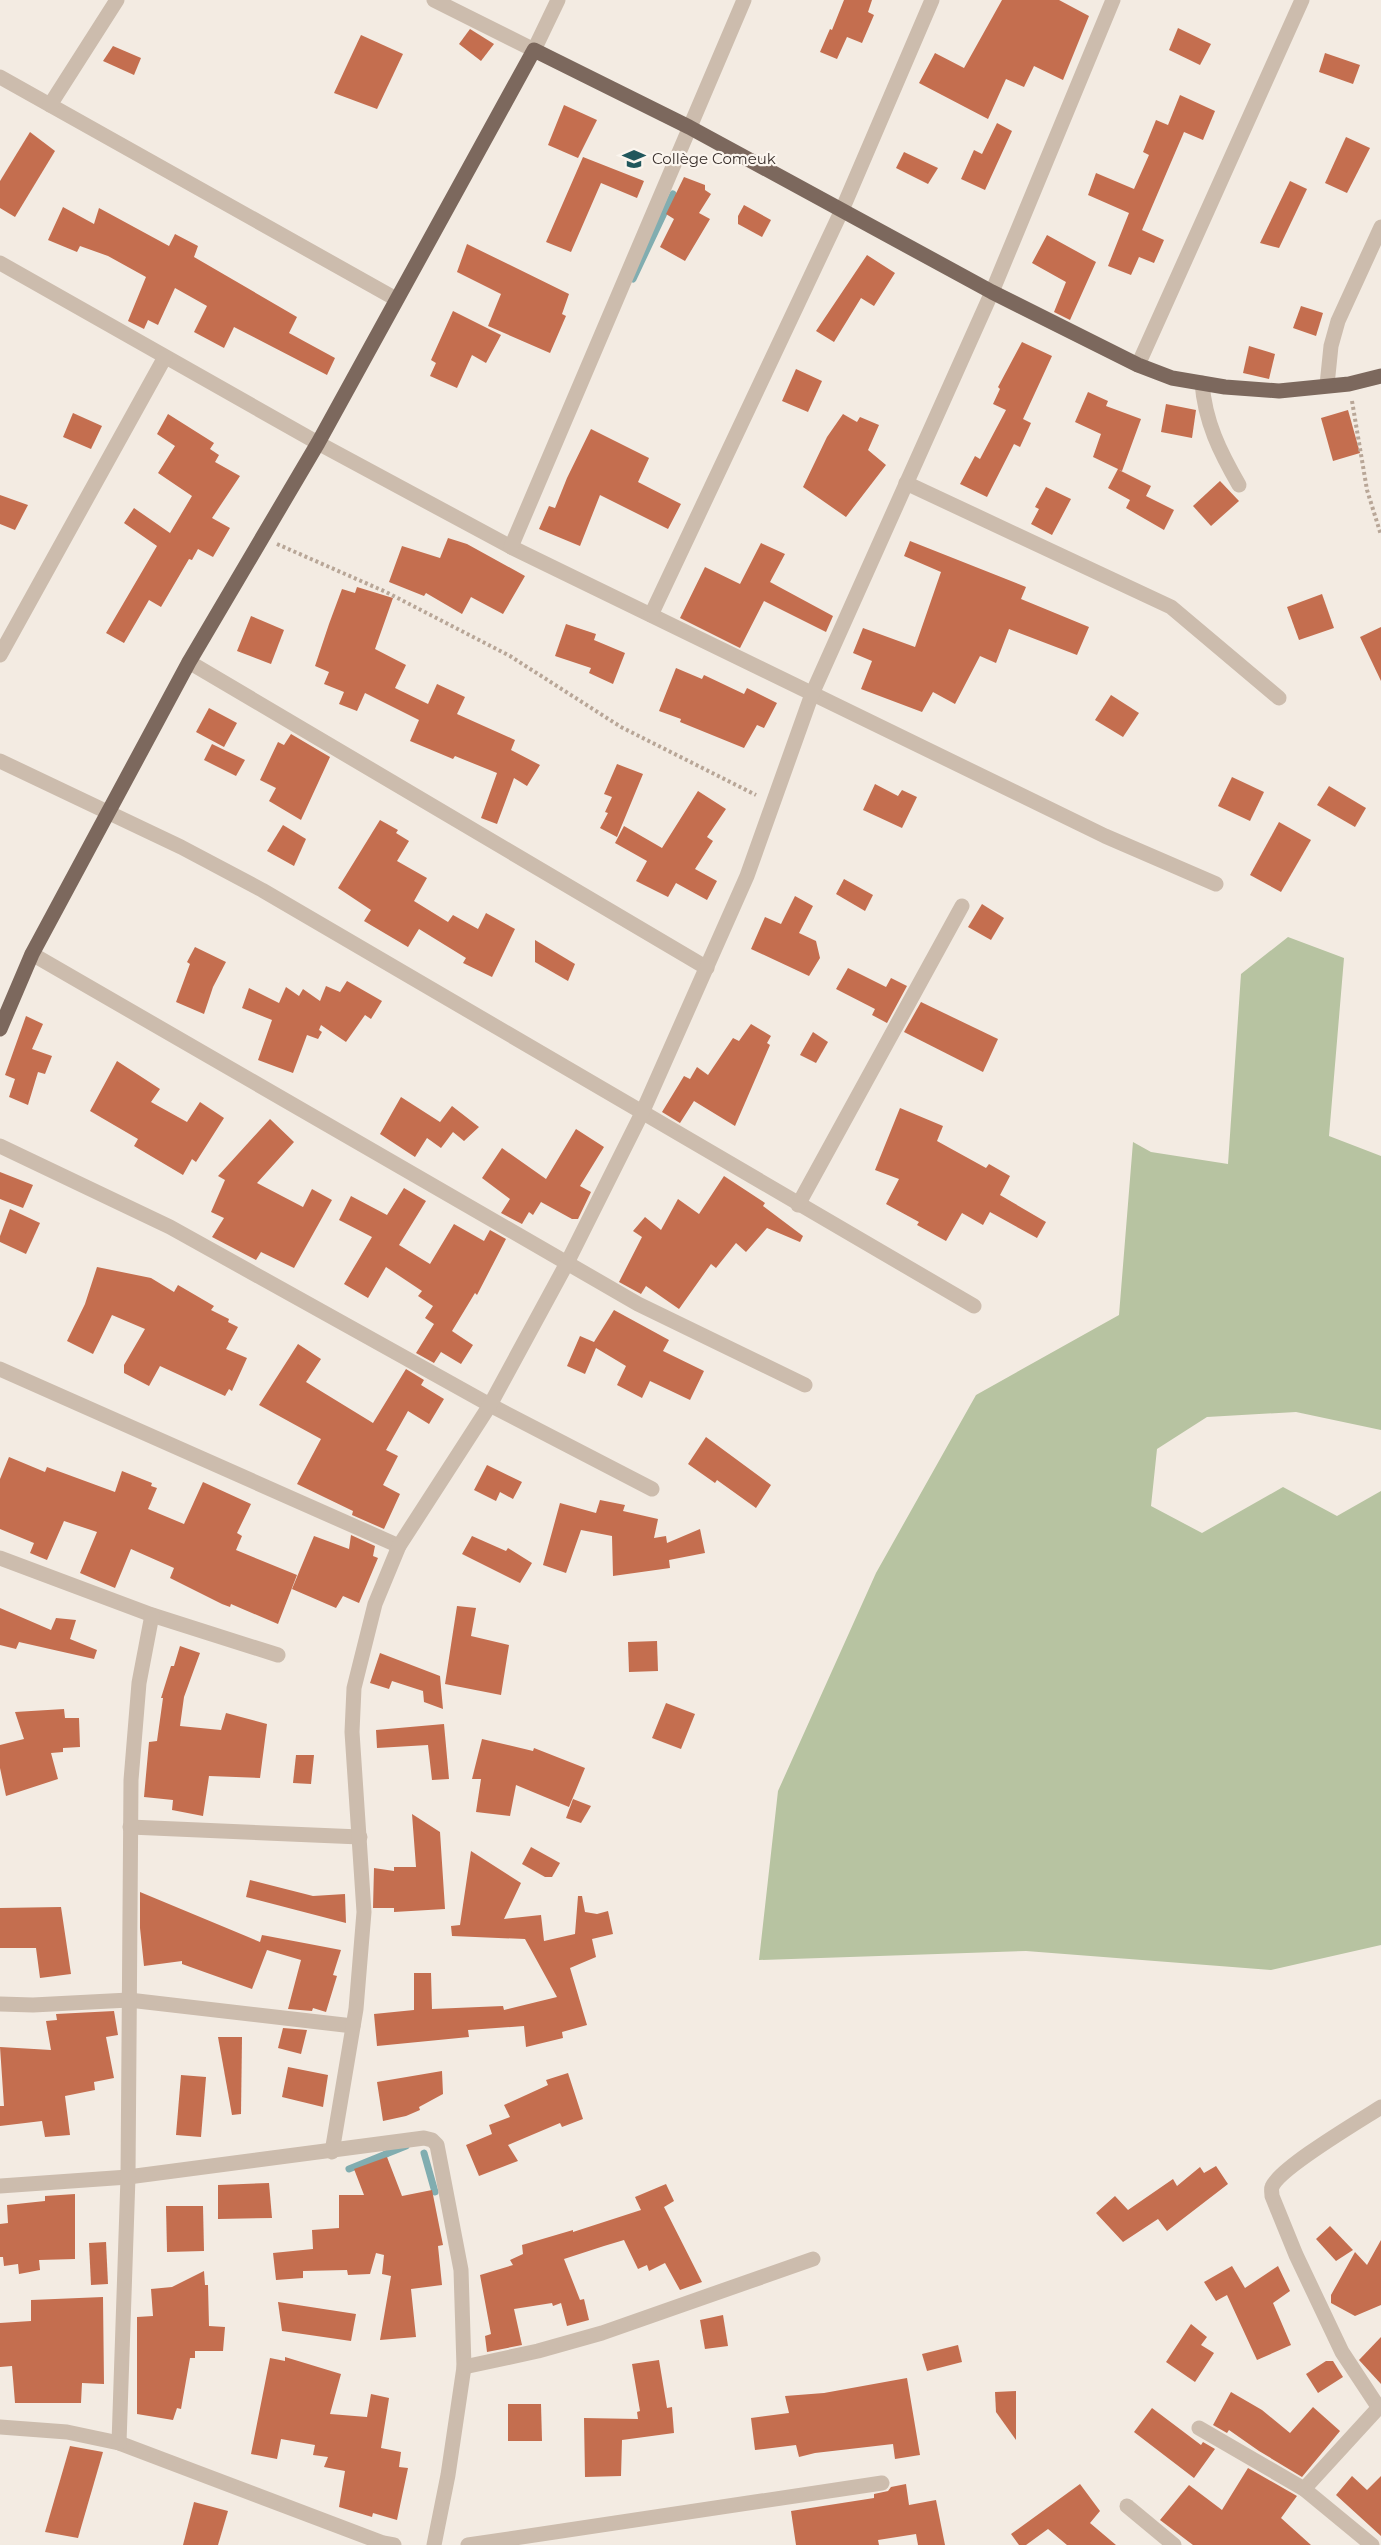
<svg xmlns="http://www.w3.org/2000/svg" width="1381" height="2545" font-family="Montserrat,sans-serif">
	<rect width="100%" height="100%" fill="#f3ebe2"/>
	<path fill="#b7c3a1" d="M1288,937L1344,958L1329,1136L1381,1156V1430L1296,1412L1207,1417L1157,1449L1151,1506L1202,1533L1283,1487L1337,1516L1381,1491V1945L1271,1970L1026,1951L759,1960L778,1791L876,1573L976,1395L1119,1315L1133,1142L1151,1152L1228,1164L1241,974Z"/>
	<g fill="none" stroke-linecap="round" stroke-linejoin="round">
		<g stroke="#81adb0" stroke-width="7">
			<path d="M633,279L673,194"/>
			<path d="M424,2153L435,2192"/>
			<path d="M386,2154L406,2146"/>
			<path d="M349,2169L386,2154"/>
		</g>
	</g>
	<g fill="#c46e4f">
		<path d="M844,0H872L868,12L874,15L862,43L847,37L837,59L820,52L830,29L832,30Z"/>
		<path d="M1002,0H1059L1089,16L1063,80L1034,66L1024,87L1006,79L988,119L919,83L935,53L964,68Z"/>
		<path d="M1178,28L1211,44L1200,65L1169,50Z"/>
		<path d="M470,29L494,44L481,61L459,44Z"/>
		<path d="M361,35L403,54L377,109L334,93Z"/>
		<path d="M113,46L141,58L134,75L103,61Z"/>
		<path d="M1325,53L1360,65L1353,84L1319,72Z"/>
		<path d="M1180,95L1215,111L1203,140L1184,132L1142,230L1164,240L1154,263L1139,257L1131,275L1108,266L1129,213L1088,195L1096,173L1134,189L1149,155L1143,152L1156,120L1168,125Z"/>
		<path d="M564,105L597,120L578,158L548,145Z"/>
		<path d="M997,123L1012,131L985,190L961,179L974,150L982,154Z"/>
		<path d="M30,132L55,151L15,217L0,208V181Z"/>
		<path d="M1346,137L1370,148L1347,193L1325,183Z"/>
		<path d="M904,152L938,168L928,184L896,168Z"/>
		<path d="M583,157L644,181L637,198L601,183L571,252L546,242Z"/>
		<path d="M684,177L705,185V190L711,194L699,213L710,219L685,261L660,247L674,219L666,214Z"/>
		<path d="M1290,181L1307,189L1279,248L1260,243Z"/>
		<path d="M744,205L771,220L762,237L738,224V216Z"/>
		<path d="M63,207L94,224L99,208L169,246L175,234L198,246L194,257L297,317L289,333L335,358L327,375L234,327L224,348L194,332L207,306L175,288L158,325L148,320L144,329L128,321L146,277L108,256L80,246L77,252L48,240Z"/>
		<path d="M1047,235L1096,262L1070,320L1054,312L1066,282L1032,263Z"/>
		<path d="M467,244L569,294L562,314L566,316L550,353L488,326L501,294L457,272Z"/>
		<path d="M867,255L895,273L874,306L861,298L834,342L816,331Z"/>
		<path d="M1301,306L1323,313L1316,336L1293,328Z"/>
		<path d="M453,311L501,335L486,363L472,355L457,388L430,376L436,363L431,360Z"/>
		<path d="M1022,342L1052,356L1023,419L1031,423L1020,447L1014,444L987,497L960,484L975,456L980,459L1006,410L993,404L1000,389L998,387Z"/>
		<path d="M1249,346L1275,354L1269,379L1243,373Z"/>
		<path d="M796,369L822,381L808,412L782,401Z"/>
		<path d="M1088,392L1108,401L1106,406L1141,419L1122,471L1119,470L1151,486L1146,496L1174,510L1164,530L1126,508L1130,500L1108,488L1118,469L1093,457L1101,434L1075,422Z"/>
		<path d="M1166,404L1196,410L1192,438L1161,432Z"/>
		<path d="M1348,410L1360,453L1333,461L1321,418Z"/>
		<path d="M73,413L102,426L91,449L63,437Z"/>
		<path d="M168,414L214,443L210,449L219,455L215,462L240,476L212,518L230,528L213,557L198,549L192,560L189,559L161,607L149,600L124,643L106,633L157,546L124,523L134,508L170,533L192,496L158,473L175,446L157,434Z"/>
		<path d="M843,414L857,422L860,417L879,425L868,450L886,465L846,517L803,487L827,437Z"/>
		<path d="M591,429L649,458L638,482L681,504L668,529L600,495L580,546L539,529L549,506L555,508L567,478Z"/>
		<path d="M1220,481L1239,501L1211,526L1193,506Z"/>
		<path d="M1046,487L1071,499L1052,535L1031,524L1039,509L1035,507Z"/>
		<path d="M0,495L28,505L15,530L0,524Z"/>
		<path d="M448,538L467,544L525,576L503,614L471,597L462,614L426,593L424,596L389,582L402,546L440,558Z"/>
		<path d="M910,541L1026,587L1021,599L1089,627L1077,655L1009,629L996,663L980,656L955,704L933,692L922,712L861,689L872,661L853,653L863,628L915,647L941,572L904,556Z"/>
		<path d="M761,543L785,554L770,582L833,616L826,632L764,601L740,648L680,618L705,567L740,584Z"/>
		<path d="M357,587L393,598L375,649L406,665L395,688L428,704L437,684L465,697L457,714L515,740L511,750L540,765L527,786L514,778L497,824L481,818L497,773L455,756L453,759L410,741L419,720L365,693L357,711L339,704L344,692L324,684L329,672L315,666L329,624L342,589L355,593Z"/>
		<path d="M1322,594L1334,628L1299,640L1287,607Z"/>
		<path d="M251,616L284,630L271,664L237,651Z"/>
		<path d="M566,624L596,634L594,640L625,653L613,684L589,673L591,668L555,656Z"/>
		<path d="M1381,627V681L1360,637Z"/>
		<path d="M676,668L702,679L704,675L744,694L747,688L777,703L764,728L757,725L744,748L680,722L681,719L659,711Z"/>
		<path d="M1111,695L1139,713L1123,737L1095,720Z"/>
		<path d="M209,708L237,723L224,747L196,732Z"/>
		<path d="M291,734L330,757L301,820L269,801L276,788L260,780L278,742L284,745Z"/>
		<path d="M212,744L245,760L236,776L204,760Z"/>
		<path d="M617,764L643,774L617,837L600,828L608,813L605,812L612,797L604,794Z"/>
		<path d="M1232,777L1264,792L1250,821L1218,806Z"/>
		<path d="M875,784L898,796L902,790L917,797L902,828L863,810Z"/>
		<path d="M1329,786L1366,808L1355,827L1317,805Z"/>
		<path d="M698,791L726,809L707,837L713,841L695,869L717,881L707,900L676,883L668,897L636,881L647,861L615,843L624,826L662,848Z"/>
		<path d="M380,820L398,830L396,833L409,841L397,861L427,878L414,901L448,922L453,915L478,929L486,913L515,929L492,977L463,963L466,958L419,929L408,947L364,921L371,910L338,888Z"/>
		<path d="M1279,822L1311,840L1281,892L1250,875Z"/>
		<path d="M283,825L306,839L294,866L267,851Z"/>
		<path d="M844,879L873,895L865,911L836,894Z"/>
		<path d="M795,896L813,906L799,933L816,941L820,958L809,976L751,949L765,917L781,924Z"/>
		<path d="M982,904L1004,918L991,940L968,927Z"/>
		<path d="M535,940L575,964L568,981L535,962Z"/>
		<path d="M195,947L226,962L213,987L204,1014L176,1002L190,964L187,962Z"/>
		<path d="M848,968L886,987L891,978L907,986L887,1023L872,1015L875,1009L836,989Z"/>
		<path d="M347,981L382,1001L371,1019L365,1015L346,1042L321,1025L319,1030L322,1032L318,1039L307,1035L293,1073L258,1060L272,1020L242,1008L249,988L279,1003L286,987L299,996L303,989L320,1001L326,986L340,992Z"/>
		<path d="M921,1002L998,1039L983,1072L904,1032Z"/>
		<path d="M26,1016L43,1024L32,1049L52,1056L45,1074L38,1072L28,1105L9,1097L15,1079L5,1075Z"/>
		<path d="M751,1024L771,1036L767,1043L770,1045L735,1126L694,1101L680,1123L662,1112L684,1076L690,1079L697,1067L708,1075L733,1038L739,1041Z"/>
		<path d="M813,1032L828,1042L816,1063L800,1055Z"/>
		<path d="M117,1061L160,1089L151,1102L187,1122L200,1102L224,1118L196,1162L192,1159L183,1175L134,1146L138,1139L90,1111Z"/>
		<path d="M401,1097L440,1122L452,1106L479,1127L464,1141L453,1132L441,1148L427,1138L415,1157L380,1134Z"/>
		<path d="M900,1108L943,1126L937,1141L986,1168L989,1164L1010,1176L1000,1195L1046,1222L1037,1238L990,1212L983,1225L962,1213L946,1241L917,1225L919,1222L886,1204L899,1179L875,1170Z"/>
		<path d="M270,1119L294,1142L257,1183L303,1207L312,1189L332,1200L294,1268L261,1252L256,1260L212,1237L224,1218L211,1212L225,1180L218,1176Z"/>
		<path d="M576,1129L604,1147L580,1186L591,1192L578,1219H572L541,1202L533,1215L529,1212L522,1224L501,1213L510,1199L482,1178L502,1148L546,1179Z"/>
		<path d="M0,1172L33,1185L23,1208L0,1199Z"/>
		<path d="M724,1176L765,1203L763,1206L803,1236L800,1242L767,1228L746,1252L736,1243L716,1268L711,1264L679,1309L646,1286L641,1294L619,1282L642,1237L633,1231L645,1217L661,1230L678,1199L699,1214Z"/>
		<path d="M404,1188L426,1201L399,1245L430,1264L454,1224L484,1241L490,1230L506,1239L477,1295L475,1293L452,1331L473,1345L461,1364L441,1352L434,1363L416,1353L434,1324L425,1318L433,1306L418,1296L422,1291L386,1267L368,1298L344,1284L372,1237L339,1220L351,1196L387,1215Z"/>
		<path d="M10,1209L40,1223L26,1254L0,1242V1236Z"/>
		<path d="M97,1267L151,1278L174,1292L178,1285L214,1306L211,1310L229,1319L228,1322L238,1327L226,1349L247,1358L232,1391L229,1389L225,1396L160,1366L149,1386L124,1373V1365L145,1329L112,1315L93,1354L67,1341L85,1304Z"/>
		<path d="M614,1310L669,1340L663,1351L704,1371L690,1400L650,1381L642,1398L617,1385L626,1366L596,1348L585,1374L567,1366L580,1336L594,1342Z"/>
		<path d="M298,1344L321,1359L306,1382L373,1423L406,1369L424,1380L421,1385L444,1399L429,1424L408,1411L386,1450L398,1456L383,1485L400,1494L384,1529L352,1515L353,1511L297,1484L321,1439L259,1405Z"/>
		<path d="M706,1437L771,1485L756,1508L717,1480L715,1483L688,1464Z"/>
		<path d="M9,1457L45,1472L47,1467L115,1492L122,1471L152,1483L151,1486L157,1488L148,1509L184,1524L203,1482L251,1504L237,1533L242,1536L236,1550L297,1575L278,1624L231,1604L230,1607L222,1604L170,1578L174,1568L131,1549L115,1588L80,1573L97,1532L64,1521L47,1560L30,1553L34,1543L0,1529V1479Z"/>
		<path d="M487,1465L522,1482L513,1499L500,1492L496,1501L474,1490Z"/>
		<path d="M600,1500L625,1505L623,1511L658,1519L654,1538L666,1536L667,1543L700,1529L705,1553L669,1560L670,1568L613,1576L612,1536L581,1530L566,1573L543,1565L560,1503L596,1513Z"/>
		<path d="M351,1535L375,1546L373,1556L378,1558L359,1603L343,1596L336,1608L292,1589L314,1536L349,1549Z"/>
		<path d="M472,1536L506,1551L508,1548L532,1563L520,1583L462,1554Z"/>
		<path d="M457,1606L476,1608L471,1636L509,1645L501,1695L445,1684Z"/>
		<path d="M0,1608L51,1630L56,1618L76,1620L70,1639L97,1650L94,1659L19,1642L16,1649L0,1645Z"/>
		<path d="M657,1641L658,1671L629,1672L628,1642Z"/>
		<path d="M180,1646L200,1653L184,1697L180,1726L221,1730L226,1713L267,1724L260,1778L209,1776L203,1816L172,1810L173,1800L144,1797L149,1742L157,1741L163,1698H161L171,1666H174Z"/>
		<path d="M380,1653L440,1676L443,1709L424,1702L423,1691L392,1681L389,1689L370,1683Z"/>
		<path d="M666,1703L695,1714L681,1749L652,1738Z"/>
		<path d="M64,1709L65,1718H79L80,1747L63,1748V1752L51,1753L58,1779L6,1796L0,1768V1745L24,1739L15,1712Z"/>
		<path d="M444,1724L449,1779L432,1780L428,1745L377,1748L376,1730Z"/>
		<path d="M482,1739L533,1751L534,1748L585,1768L569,1807L516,1785L510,1816L476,1812L481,1779H472Z"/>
		<path d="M296,1755H314L311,1784L293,1783Z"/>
		<path d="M573,1799L591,1806L581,1823L566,1818Z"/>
		<path d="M412,1814L440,1832L445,1909L394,1912V1908H373L374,1868L394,1871V1867H416Z"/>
		<path d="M531,1847L560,1863L552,1877H545L522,1864Z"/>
		<path d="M471,1851L521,1883L504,1919L541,1915L544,1941L575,1934L578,1896H582L585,1912L597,1914L608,1911L613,1934L592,1939L596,1957L570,1968L587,2025L562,2032L563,2038L526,2047L524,2026L468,2030L469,2037L377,2046L374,2014L414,2010V1973H431L432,2009L503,2006L504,2010L557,1997L525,1939L452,1936L451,1926L460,1925Z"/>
		<path d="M250,1880L313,1896L345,1894L346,1923L246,1897Z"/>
		<path d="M140,1892L260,1942L262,1935L341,1950L333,1975L337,1976L326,2012L313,2008L312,2011L288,2009L301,1960L267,1950L252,1989L182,1964V1961L144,1966L140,1928Z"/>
		<path d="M61,1907L71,1974L40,1978L36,1948H0V1908Z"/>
		<path d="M114,2011L118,2035L106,2037L114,2078L94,2082L95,2090L65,2096L70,2135L45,2137L42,2121L0,2126V2106H4L0,2047L51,2050L46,2021L57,2020L56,2014Z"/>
		<path d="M283,2028L307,2030L301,2054L278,2048Z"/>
		<path d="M218,2037H242L241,2114L232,2115Z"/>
		<path d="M288,2067L328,2075L323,2107L282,2097Z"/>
		<path d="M442,2071L443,2094L419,2107L420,2110L406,2116L383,2121L377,2082Z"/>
		<path d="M568,2073L583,2119L562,2127L560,2123L508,2145L518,2161L479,2176L466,2145L492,2134L489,2125L510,2117L504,2105L548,2085L546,2080Z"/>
		<path d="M181,2075L206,2077L201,2137L176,2135Z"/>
		<path d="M387,2157L402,2196L432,2190L443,2245L438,2246L442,2285L411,2289L416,2337L380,2340L391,2276L382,2274L384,2255L376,2253L370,2274L348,2275L347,2270L303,2271V2278L276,2280L273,2253L313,2249L312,2230L339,2228V2195H364L354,2169Z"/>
		<path d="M1216,2166L1228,2184L1167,2231L1158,2219L1123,2242L1096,2213L1115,2196L1128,2210L1173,2179L1177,2186L1200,2167L1204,2173Z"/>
		<path d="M269,2183L272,2218L218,2219V2185Z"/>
		<path d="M666,2184L674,2201L664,2207L702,2282L680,2290L665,2263L649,2271L647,2265L638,2269L624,2240L604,2246L564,2259L580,2300L584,2299L589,2320L567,2326L561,2303L553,2306L552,2303L514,2309L522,2345L487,2352L485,2336L491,2334L480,2275L513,2265L510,2260L523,2254L522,2245L573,2230V2232L641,2210L635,2197Z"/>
		<path d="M75,2194V2259L39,2260L40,2270L19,2274L18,2264L4,2266L3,2257H0V2224L8,2223L7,2205L45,2201V2196Z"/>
		<path d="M166,2206H203L204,2251L167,2252Z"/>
		<path d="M1330,2226L1353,2250L1336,2261L1316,2239Z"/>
		<path d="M1381,2240V2305L1355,2316L1331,2303V2295L1355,2252L1367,2265Z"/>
		<path d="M106,2242L108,2284L91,2285L89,2243Z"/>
		<path d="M1232,2266L1245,2288L1278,2266L1290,2291L1273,2303L1291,2345L1257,2360L1227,2295L1216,2301L1204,2282Z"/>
		<path d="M204,2271L205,2285H208L209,2326L225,2327L223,2351H195V2358H190L181,2409L177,2408L173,2420L137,2414V2317L153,2316L151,2289L172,2287Z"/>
		<path d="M103,2297L104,2384L82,2383L81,2403H15L12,2366L0,2367V2323L31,2321V2300Z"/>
		<path d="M278,2302L356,2314L351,2341L282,2331Z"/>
		<path d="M723,2315L728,2346L705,2349L700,2320Z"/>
		<path d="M1191,2324L1207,2337L1201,2345L1214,2353L1195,2382L1166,2362Z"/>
		<path d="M1381,2337V2384L1359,2360Z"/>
		<path d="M958,2345L962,2362L927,2371L922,2354Z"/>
		<path d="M285,2357L341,2374L330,2414L367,2417L371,2394L389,2398L381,2448L401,2452L399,2467L408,2468L397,2520L373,2513L372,2517L339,2507L345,2471L324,2467L328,2457L313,2455L315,2445L281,2439L277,2459L251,2454L270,2358L285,2361Z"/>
		<path d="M659,2360L667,2408L672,2407L674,2433L622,2440L621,2476L585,2477L584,2418L638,2419L637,2412L640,2411L632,2364Z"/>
		<path d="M1326,2361H1333L1343,2377L1318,2393L1306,2374Z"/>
		<path d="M907,2378L920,2455L895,2459L893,2444L815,2453L799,2457L796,2445L755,2450L751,2418L789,2413L785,2396L824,2393Z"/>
		<path d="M1016,2391V2440L996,2412L995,2392Z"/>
		<path d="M1231,2392L1262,2410L1290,2433L1313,2407L1340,2431L1302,2477L1259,2451L1229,2430L1227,2433L1213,2425Z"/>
		<path d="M508,2404H541L542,2441H508Z"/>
		<path d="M1152,2408L1201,2445L1203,2442L1215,2449L1194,2478L1134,2432Z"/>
		<path d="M70,2446L103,2452L78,2538L45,2532Z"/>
		<path d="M1248,2468L1297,2496L1281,2518L1311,2545H1193L1160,2520L1189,2485L1222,2510Z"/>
		<path d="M1352,2476L1367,2490L1381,2476V2536L1336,2495Z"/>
		<path d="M906,2484L909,2505L936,2500L945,2545H918L916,2534L878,2540L879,2545H796L791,2511L874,2498V2494L888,2491L891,2487Z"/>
		<path d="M1080,2484L1100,2511L1090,2523L1116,2545H1067L1048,2529L1026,2545H1019L1011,2534Z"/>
		<path d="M194,2502L228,2511L218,2545H183Z"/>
	</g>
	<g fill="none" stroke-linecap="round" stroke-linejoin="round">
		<g stroke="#b8a697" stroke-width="4" stroke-dasharray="3 3" stroke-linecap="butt">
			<path d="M1352,401L1367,490L1381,535"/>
			<path d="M277,544L386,592L510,656L621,727L756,795"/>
		</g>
		<g stroke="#ccbcad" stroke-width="15">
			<path d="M434,0L534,50L558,0"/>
			<path d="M0,77L396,299"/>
			<path d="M50,105L117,0"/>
			<path d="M0,263L318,443L511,547L1105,836L1216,884"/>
			<path d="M1138,365L1302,0"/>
			<path d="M1202,383C1205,422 1220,452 1239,485"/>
			<path d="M1327,385L1331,346L1338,321L1381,227"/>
			<path d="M906,483L1171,607L1279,698"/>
			<path d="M511,547L744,0"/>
			<path d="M651,615L842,210L932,0"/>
			<path d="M0,655L165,357"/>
			<path d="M189,662L707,968"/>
			<path d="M0,761L181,847L262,890L974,1306"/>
			<path d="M32,954L638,1304L805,1385"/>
			<path d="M0,1146L170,1227L490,1405L652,1489"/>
			<path d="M798,1205L962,906"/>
			<path d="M0,1369L399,1546"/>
			<path d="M0,1558L152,1615L278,1655"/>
			<path d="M130,1827L360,1837"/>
			<path d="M0,2004L33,2005L129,2000L353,2026"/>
			<path d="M332,2152L356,2009L364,1912L352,1732L354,1688L375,1604L399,1546L490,1405L567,1263L642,1113L747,876L812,694L992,292L1113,0"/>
			<path d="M0,2186L128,2177L424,2138L432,2140L437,2145L461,2270L464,2367L448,2475L434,2545"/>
			<path d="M464,2367L538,2351L602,2333L813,2259"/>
			<path d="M1379,2408L1342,2352L1296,2255L1272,2196C1272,2193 1271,2189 1272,2187C1279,2168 1361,2120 1381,2107"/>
			<path d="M0,2427L67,2432L119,2443L383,2543L394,2545"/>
			<path d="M1199,2428L1304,2489L1372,2545"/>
			<path d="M119,2443L128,2177L131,1780L139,1683L152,1615"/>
			<path d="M1304,2489L1381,2405"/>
			<path d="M1127,2506L1174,2545"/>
			<path d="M468,2545L882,2483"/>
		</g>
		<path stroke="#7c685d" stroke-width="15" d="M0,1029L32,954L189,662L318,443L534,50L689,127L992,292L1138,365L1172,378L1225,387L1279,391L1349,384L1381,376"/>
	</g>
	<defs>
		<g id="school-bare" transform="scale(1.8)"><path d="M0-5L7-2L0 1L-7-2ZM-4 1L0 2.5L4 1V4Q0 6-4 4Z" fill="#21575c" stroke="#fbf5ee" stroke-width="2.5" paint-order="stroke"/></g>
	</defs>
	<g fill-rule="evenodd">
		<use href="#school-bare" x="634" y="159"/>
	</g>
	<g text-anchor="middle" stroke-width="4.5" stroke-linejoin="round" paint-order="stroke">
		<g font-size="15" fill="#3a302c" stroke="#fbf5ee" text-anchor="start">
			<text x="652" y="164">Collège Comeuk</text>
		</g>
	</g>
</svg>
